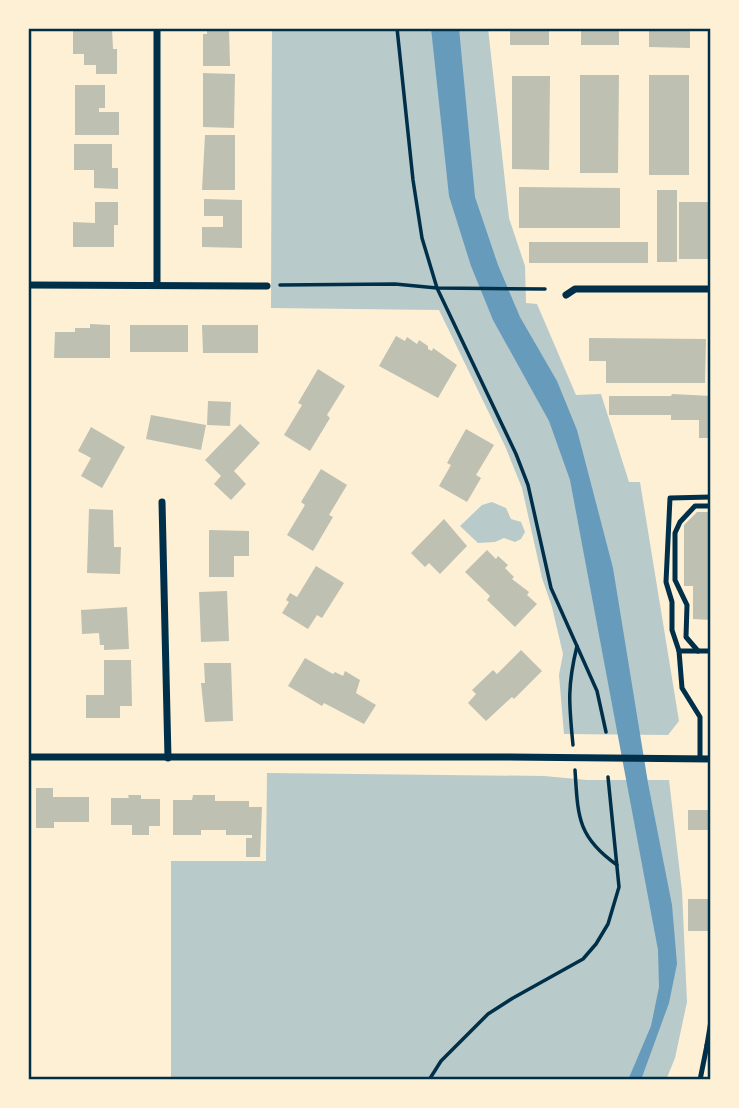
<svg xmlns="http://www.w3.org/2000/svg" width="739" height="1108" font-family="'Nunito Sans',sans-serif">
	<rect width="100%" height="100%" fill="#fdf0d5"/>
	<g fill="#b9caca">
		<path d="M272,28H488L509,218L525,266L526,303L537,304L576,395L601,394L629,482H640L679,721L668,735L564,734L559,675L563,654L552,607L542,578L522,488L505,446L439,310L271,308Z"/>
		<path d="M492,502L506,508L511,519L521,522L525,532L521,539L515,542L504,538L495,542L478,543L460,526L482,505Z"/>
		<path d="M267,773L544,776L587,780H669L682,891L687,1002L675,1058L666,1080H171V861H266Z"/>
	</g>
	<path fill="#669bbc" d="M431,28H459L475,197L498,265L520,317L557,381L577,430L613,568L648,783L672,905L677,964L669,1003L641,1080H628L651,1026L659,987L658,950L570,480L549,421L493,320L471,266L449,196Z"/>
	<g fill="#bec0b2">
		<path d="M112,28L113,49H117V74H96V65H84V54H73V29Z"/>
		<path d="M207,28H229L230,66H203V34H207Z"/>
		<rect x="510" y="28" width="39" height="17"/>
		<rect x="581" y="28" width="38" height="17"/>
		<path d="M649,28H690V48L649,47Z"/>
		<path d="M203,73L235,74L234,128L203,127Z"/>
		<path d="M580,75H619L618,173H580Z"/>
		<rect x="649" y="75" width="40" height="100"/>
		<path d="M512,76H550L549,170L512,169Z"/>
		<rect x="28" y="83" width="3" height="60"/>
		<path d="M75,85H105V108H99V112H119V135H75Z"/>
		<path d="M205,135H235V190H202Z"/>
		<path d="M74,144H112V168H118V189L94,188V170H74Z"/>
		<path d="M519,187L620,188V228H519Z"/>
		<rect x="657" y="190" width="20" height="72"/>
		<path d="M204,199L242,200V248L202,247V227H223V216H204Z"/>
		<path d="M95,202H118V225H114V247H73V222L95,223Z"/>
		<rect x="679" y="202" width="32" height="57"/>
		<rect x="529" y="242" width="119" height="21"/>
		<path d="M90,324L110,325V358H54L55,332H75V328H90Z"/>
		<rect x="130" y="325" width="58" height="27"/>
		<path d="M202,325H258V353H203Z"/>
		<path d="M396,336L405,341L407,337L417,344L419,340L428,346V349L432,351L433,348L457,365L438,398L379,366Z"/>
		<path d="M589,338L706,339L705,383H606V361H589Z"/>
		<path d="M318,369L345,386L327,415L330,418L310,451L284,435L302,405L298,403Z"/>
		<path d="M672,394L711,396V438H699V420H671V415H609V396H671Z"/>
		<path d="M208,401L231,402L230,426L207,425Z"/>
		<path d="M151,415L206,425L201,450L146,439Z"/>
		<path d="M240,424L260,443L234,471L246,484L231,500L214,484L221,476L205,460Z"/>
		<path d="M91,427L125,447L102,488L81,476L91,458L78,451Z"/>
		<path d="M466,429L494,445L476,475L481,478L467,502L439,486L451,465L447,463Z"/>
		<path d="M321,469L347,485L329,515L333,517L313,551L287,535L305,505L301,502Z"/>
		<path d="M89,509L113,510L114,547H121L120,574L87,573Z"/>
		<path d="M697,512H711V620L693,619V586H684V525Z"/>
		<path d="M444,519L467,546L440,574L429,563L425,567L411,553Z"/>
		<path d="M209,530L249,531V556H234V577H209Z"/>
		<path d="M487,550L496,559L498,556L508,565L505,568L514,577L512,579L529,592L527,595L537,604L515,627L487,600L490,596L465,572Z"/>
		<path d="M316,566L344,583L322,618L317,615L308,629L282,613L289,602L286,600L290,593L297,597Z"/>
		<path d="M227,591L229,641L201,642L199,592Z"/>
		<path d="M127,607L129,649L104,650V645H100L99,633L82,634L81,610Z"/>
		<path d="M521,650L542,671L514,699L512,697L486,721L468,703L476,694L472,690L493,670L497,674Z"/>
		<path d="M305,658L333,674L335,672L343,676L345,671L360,680L356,693L376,705L364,724L324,703L322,706L288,686Z"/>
		<path d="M104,660H131L132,706H120V718H86V695H104Z"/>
		<path d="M204,663H231L233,721L205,722L201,683H205Z"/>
		<path d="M36,788H53V797H89V822H54V828H36Z"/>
		<path d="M128,795H141V799H160V826H149V835H132V825H111V798H129Z"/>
		<path d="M193,795H215V801H249V807H262L260,857H246V838H252V835H226V830H201V835H173V800H192Z"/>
		<path d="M688,810H711V852H708V830H688Z"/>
		<rect x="688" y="899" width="23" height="32"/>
	</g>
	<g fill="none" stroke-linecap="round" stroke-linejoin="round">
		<g stroke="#003049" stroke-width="3.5">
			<path d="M397,28L413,180L422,238L437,288L516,454L528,485L551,588L597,691L606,732"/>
			<path d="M280,285L395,284L437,288L545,289"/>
			<path d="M573,745C569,704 567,687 577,646"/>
			<path d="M575,770C578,816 577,837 617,865"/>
			<path d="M429,1080L441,1061L488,1014L513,998L583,959L596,944L608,924L619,887L608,777"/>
		</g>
		<g stroke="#003049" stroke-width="5">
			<path d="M679,651L672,630V602L666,582L670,498L711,497"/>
			<path d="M698,651L686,637L687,605L675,580V533L680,522L695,506H711"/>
			<path d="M711,672V708"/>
			<path d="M700,759V717L682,688L679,651H711"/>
			<path d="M711,1021L707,1045H711"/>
			<path d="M700,1080L707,1045"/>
		</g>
		<g stroke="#003049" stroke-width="7">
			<path d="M157,284V28"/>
			<path d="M28,285L267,286"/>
			<path d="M566,295L575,289H711"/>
			<path d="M162,502L168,758"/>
			<path d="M28,757H509L711,759"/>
		</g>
	</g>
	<rect width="739" height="1108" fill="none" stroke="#fdf0d5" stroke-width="60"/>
	<rect x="30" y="30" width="679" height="1048" fill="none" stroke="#003049" stroke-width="2.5"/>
</svg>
